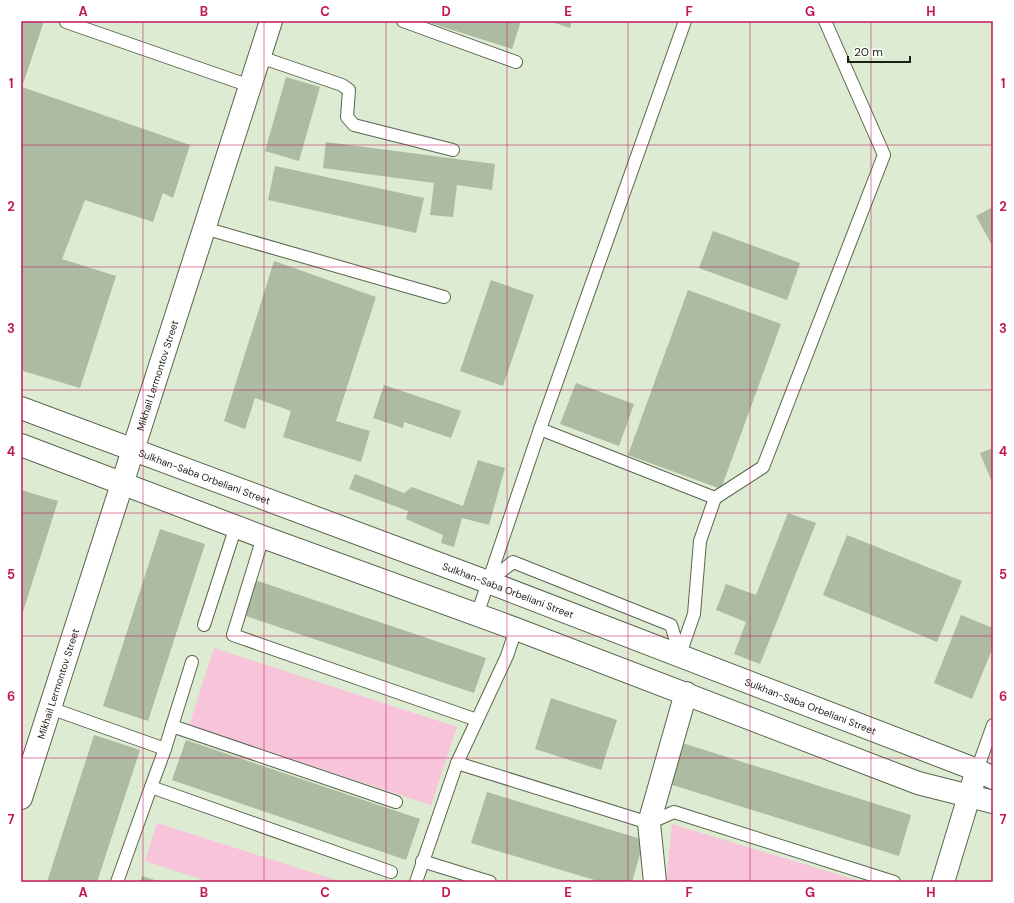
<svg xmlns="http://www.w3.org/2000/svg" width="1014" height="903" font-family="'DM Sans',sans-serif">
	<rect width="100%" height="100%" fill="#dcebd1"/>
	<g fill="#f7c4da">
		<path d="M214,648L457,727L431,805L189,726Z"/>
		<path d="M157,823L342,882H210L145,861Z"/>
		<path d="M672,824L863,882H666Z"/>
	</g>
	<g fill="#acbba2">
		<path d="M21,21H44L22,87L190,145L173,198L163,193L153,222L85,200L62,259L116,276L80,388L23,371V369L21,368Z"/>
		<path d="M424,21H521L512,49Z"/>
		<path d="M549,21H572L570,28Z"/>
		<path d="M286,77L320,87L299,161L265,151Z"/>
		<path d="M326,142L495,164L492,190L457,185L453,217L430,215L434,183L323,168Z"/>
		<path d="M275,166L424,198L416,233L268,200Z"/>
		<path d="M993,207V247L976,216Z"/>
		<path d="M713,231L800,263L787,300L699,268Z"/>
		<path d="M274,261L376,297L336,421L370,431L361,462L283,437L291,411L255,398L245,429L224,421Z"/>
		<path d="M491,280L534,295L503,386L460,371Z"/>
		<path d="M688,290L781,324L721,489L628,455Z"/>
		<path d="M576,383L634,404L619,446L560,424Z"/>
		<path d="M384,385L461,411L451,438L404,422L403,428L373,418Z"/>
		<path d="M993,448V485L980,453Z"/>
		<path d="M478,460L505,468L489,525L462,518L454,547L441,543L443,535L406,519L408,511L349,489L355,474L404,493L412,487L463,506Z"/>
		<path d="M21,490L58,501L21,618Z"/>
		<path d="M788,513L816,523L760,664L734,654L746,622L716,610L726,584L756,595Z"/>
		<path d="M160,529L205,544L148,721L103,706Z"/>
		<path d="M847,535L962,581L937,642L823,595Z"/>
		<path d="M255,580L486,658L474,693L243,615Z"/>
		<path d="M961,615L993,628V647L972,699L934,683Z"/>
		<path d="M551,698L617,720L601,770L535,749Z"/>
		<path d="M94,735L140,750L97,882H47Z"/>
		<path d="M186,740L420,819L406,860L172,780Z"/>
		<path d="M676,741L911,815L899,856L663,782Z"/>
		<path d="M487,792L644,840L632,882H601L471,843Z"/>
		<path d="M142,876L161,882H140Z"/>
	</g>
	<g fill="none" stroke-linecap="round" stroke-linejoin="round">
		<g stroke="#59664f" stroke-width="14">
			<g id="service">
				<path d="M403,21L516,62"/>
				<path d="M66,22L250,86"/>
				<path d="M260,57L342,85L349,90L347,117L354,125L453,150"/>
				<path d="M204,228L444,297"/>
				<path d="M540,429L715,498L763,467L884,155L825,21"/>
				<path d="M263,537L233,635L477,720"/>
				<path d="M488,582L513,562L671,625L680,654L694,614L700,541L715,498"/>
				<path d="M477,615L540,429L685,21"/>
				<path d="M204,625L236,526"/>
				<path d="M50,708L165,749L151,787L391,872"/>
				<path d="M172,726L192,662"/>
				<path d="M165,749L172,726L396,802"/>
				<path d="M457,763L507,656L516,629"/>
				<path d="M977,770L993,725"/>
				<path d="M422,861L490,882"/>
				<path d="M117,882L151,787"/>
				<path d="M416,882L457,763L649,823L674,812L894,882"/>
			</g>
		</g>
		<g stroke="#59664f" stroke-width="24">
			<g id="minor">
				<path d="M655,882L649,823L686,693"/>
				<path d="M943,882L977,770"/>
			</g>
		</g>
		<g stroke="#59664f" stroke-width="24">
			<g id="tertiary">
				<path id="s1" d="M21,408L488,582L977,770L993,778"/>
				<path d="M21,445L263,537L516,629L918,783L993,802"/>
				<path id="s2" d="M21,798L271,21"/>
			</g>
		</g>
		<use href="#service" stroke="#fff" stroke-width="12"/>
		<use href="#minor" stroke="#fff" stroke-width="22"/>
		<use href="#tertiary" stroke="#fff" stroke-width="22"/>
	</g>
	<path fill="none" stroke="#c2185b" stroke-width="1" stroke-opacity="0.55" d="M143,21V882M264,21V882M386,21V882M507,21V882M628,21V882M750,21V882M871,21V882M21,145H993M21,267H993M21,390H993M21,513H993M21,636H993M21,758H993"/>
	<g text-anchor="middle" stroke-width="3" stroke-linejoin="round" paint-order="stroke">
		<g font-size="10" fill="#1a2016" stroke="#fff">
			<text dy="4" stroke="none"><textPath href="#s2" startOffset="444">Mikhail Lermontov Street</textPath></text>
			<text dy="4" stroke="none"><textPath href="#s1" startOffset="196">Sulkhan-Saba Orbeliani Street</textPath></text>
			<text dy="4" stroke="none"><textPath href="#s1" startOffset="520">Sulkhan-Saba Orbeliani Street</textPath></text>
			<text dy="4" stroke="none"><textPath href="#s2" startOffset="120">Mikhail Lermontov Street</textPath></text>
			<text dy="4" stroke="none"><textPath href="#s1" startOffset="844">Sulkhan-Saba Orbeliani Street</textPath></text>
		</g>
	</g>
	<rect width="1014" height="903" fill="none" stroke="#ffffff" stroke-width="44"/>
	<path d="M848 56v6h62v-6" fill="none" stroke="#1a2016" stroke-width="2"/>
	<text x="854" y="56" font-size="12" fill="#1a2016" stroke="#ffffff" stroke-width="3" paint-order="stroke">20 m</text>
	<rect x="22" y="22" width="970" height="859" fill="none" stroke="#c2185b" stroke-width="1.5"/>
	<g font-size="13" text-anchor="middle" font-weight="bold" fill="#c2185b">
		<text x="83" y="16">A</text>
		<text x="204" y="16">B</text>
		<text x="325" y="16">C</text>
		<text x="446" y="16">D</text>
		<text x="568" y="16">E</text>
		<text x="689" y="16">F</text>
		<text x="810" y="16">G</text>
		<text x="931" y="16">H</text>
		<text x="11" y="88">1</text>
		<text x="1003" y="88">1</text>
		<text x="11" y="211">2</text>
		<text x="1003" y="211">2</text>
		<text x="11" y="333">3</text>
		<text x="1003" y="333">3</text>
		<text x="11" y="456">4</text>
		<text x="1003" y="456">4</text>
		<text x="11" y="579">5</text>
		<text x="1003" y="579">5</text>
		<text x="11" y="701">6</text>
		<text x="1003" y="701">6</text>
		<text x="11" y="824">7</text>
		<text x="1003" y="824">7</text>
		<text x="83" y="897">A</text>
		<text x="204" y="897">B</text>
		<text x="325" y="897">C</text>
		<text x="446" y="897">D</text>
		<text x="568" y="897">E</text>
		<text x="689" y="897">F</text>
		<text x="810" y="897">G</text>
		<text x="931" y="897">H</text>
	</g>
</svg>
